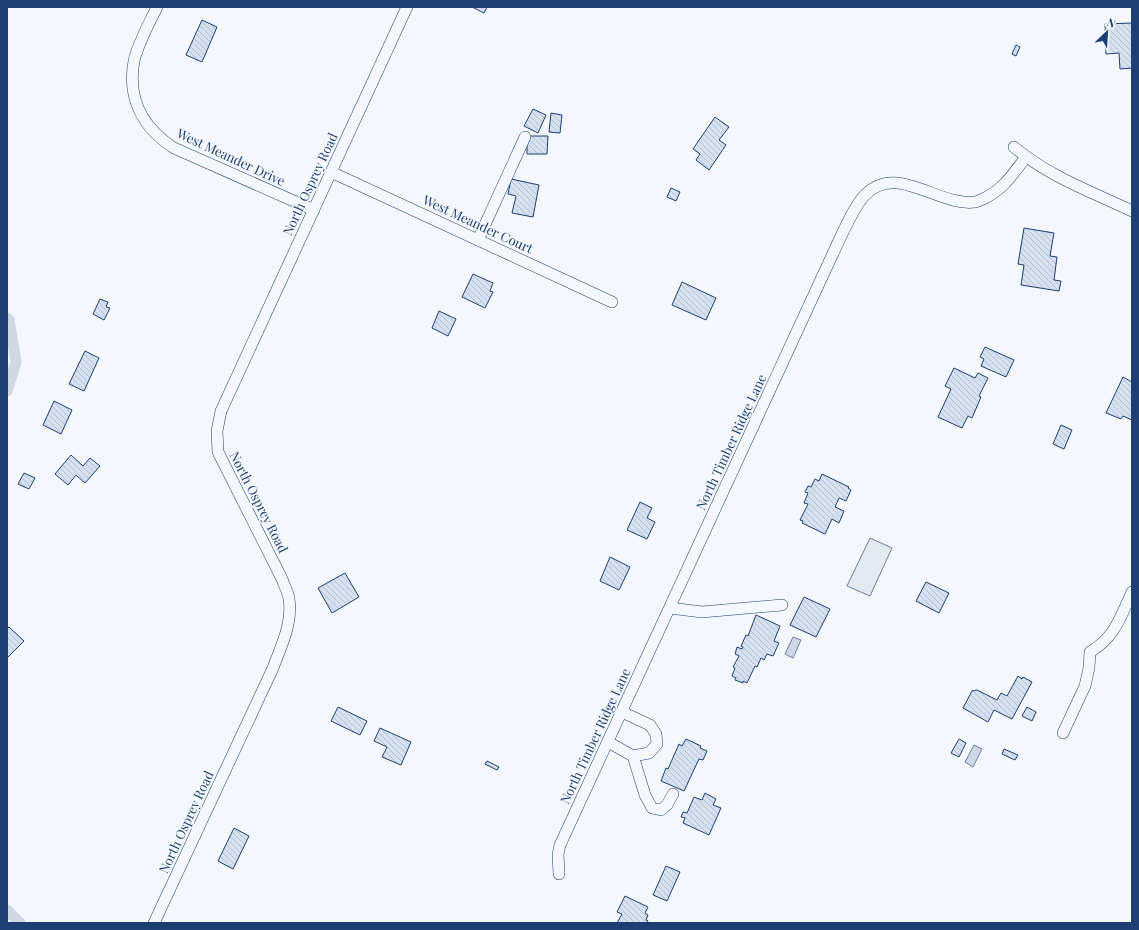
<svg xmlns="http://www.w3.org/2000/svg" width="1139" height="930" font-family="'Playfair Display',serif">
	<defs>
		<pattern id="building-back-hatch" width="6" height="6" patternUnits="userSpaceOnUse"><rect width="6" height="6" fill="#d5e0f0"/><path d="M-1 5l2 2M0 0l6 6M5-1l2 2" fill="none" stroke="#b6c1d1"/></pattern>
	</defs>
	<rect width="100%" height="100%" fill="#f4f7fb"/>
	<path fill="#e3e9f0" stroke="#687fa3" d="M870,538L892,548L870,596L847,586Z"/>
	<g fill="#cfd7e4" stroke="#687fa3">
		<path d="M793,637L801,640L793,658L785,654Z"/>
		<path d="M974,745L982,749L973,767L965,762Z"/>
	</g>
	<g fill="none" stroke-linecap="round" stroke-linejoin="round">
		<g stroke="#cfd7e4" stroke-width="11">
			<path d="M7,318L9,320L16,362L7,391"/>
			<path d="M7,910L20,923"/>
		</g>
	</g>
	<g fill="url(#building-back-hatch)" stroke="#1d3f73">
		<path d="M472,7H487L484,13Z"/>
		<path d="M202,20L217,27L202,62L186,55Z"/>
		<path d="M1132,23V68L1120,69L1119,53L1106,54L1105,24Z"/>
		<path d="M1016,45L1020,47L1016,56L1012,54Z"/>
		<path d="M533,109L546,115L538,133L524,126Z"/>
		<path d="M551,113L562,115L560,133L549,132Z"/>
		<path d="M715,117L729,127L719,140L726,145L709,170L696,160L700,154L693,149Z"/>
		<path d="M527,136H548L547,154H527Z"/>
		<path d="M511,179L539,185L533,217L512,213L516,196L508,194Z"/>
		<path d="M671,188L680,192L676,201L667,197Z"/>
		<path d="M1024,228L1054,233L1050,256L1057,257L1054,280L1061,281L1059,291L1021,285L1024,265L1018,264Z"/>
		<path d="M473,274L493,283L490,291L493,292L485,308L462,297Z"/>
		<path d="M682,282L716,298L706,320L672,305Z"/>
		<path d="M100,299L108,302L106,307L110,308L104,320L93,314Z"/>
		<path d="M439,311L456,319L448,336L432,328Z"/>
		<path d="M985,347L1014,360L1006,377L981,366L984,359L980,357Z"/>
		<path d="M85,351L99,358L84,391L69,384Z"/>
		<path d="M954,368L975,378L978,373L988,378L979,396L981,397L972,418L968,416L962,428L938,417L951,389L945,386Z"/>
		<path d="M1123,377L1132,382V420L1123,416L1121,419L1106,413Z"/>
		<path d="M54,401L72,410L61,434L43,425Z"/>
		<path d="M1061,425L1072,430L1064,449L1053,444Z"/>
		<path d="M71,455L83,466L90,458L100,466L85,483L76,475L68,485L55,474Z"/>
		<path d="M24,473L35,478L29,489L18,484Z"/>
		<path d="M822,474L849,487L848,488L851,490L846,501L839,498L835,507L844,511L839,523L832,519L825,534L802,523L803,521L800,520L808,504L804,503L808,493L805,492L808,486L811,487L815,479L819,481Z"/>
		<path d="M640,502L652,508L647,518L655,522L647,539L627,530Z"/>
		<path d="M610,557L630,567L619,590L600,581Z"/>
		<path d="M345,573L359,597L332,613L318,588Z"/>
		<path d="M926,582L949,593L939,613L916,601Z"/>
		<path d="M804,597L830,609L816,637L790,625Z"/>
		<path d="M756,615L780,626L774,641L779,643L773,656L767,654L764,660L761,658L757,667L755,666L747,683L743,681V683L735,680L736,678L732,676L735,668L733,667L739,656L735,654L737,647L742,649L743,647L741,646L746,635L748,636Z"/>
		<path d="M9,627L24,641L7,658V629Z"/>
		<path d="M1018,676L1022,679L1023,677L1032,682L1012,719L994,710L988,722L963,708L972,691L977,690L997,700L1001,693L1007,696Z"/>
		<path d="M338,707L367,721L360,735L331,721Z"/>
		<path d="M1027,707L1036,712L1032,721L1022,716Z"/>
		<path d="M380,728L411,742L401,765L382,757L387,747L374,741Z"/>
		<path d="M686,739L701,746L700,748L707,751L703,760L699,759L684,791L661,781L666,768L668,769L679,744L682,746Z"/>
		<path d="M959,739L966,743L959,757L951,753Z"/>
		<path d="M1004,749L1018,755L1015,760L1002,754Z"/>
		<path d="M487,761L499,767L497,770L485,764Z"/>
		<path d="M705,793L716,799L713,805L721,808L709,835L683,823L685,818L681,817L683,812L687,813L694,797L702,800Z"/>
		<path d="M234,828L249,836L233,869L218,861Z"/>
		<path d="M666,866L680,872L667,901L653,895Z"/>
		<path d="M625,896L648,907L645,913L648,915L646,920L648,921L647,923H617L622,914L617,912Z"/>
	</g>
	<g fill="none" stroke-linecap="round" stroke-linejoin="round">
		<g stroke="#1d3f73" stroke-width="12">
			<g id="minor">
				<path d="M157,7C149,24 138,43 134,61C127,99 143,128 174,148L314,210"/>
				<path d="M1014,147C1048,176 1092,192 1132,211"/>
				<path d="M331,172L612,302"/>
				<path d="M478,240L525,137"/>
				<path d="M670,608L702,612L782,605"/>
				<path d="M622,712L650,725L656,734L657,744L649,753L633,756"/>
				<path d="M1063,733L1085,686L1089,668L1090,652C1115,637 1120,618 1132,592"/>
				<path d="M608,742L633,756L645,795L652,808L661,810L667,805L673,794"/>
				<path d="M559,874L558,854L560,845L829,262C838,244 852,208 865,195C898,162 938,207 975,202C977,202 980,200 983,199C1004,189 1012,175 1026,157"/>
				<path d="M154,923L273,668C281,646 293,623 289,599C288,592 284,585 282,579L218,452L217,431L221,411L407,7"/>
			</g>
		</g>
		<use href="#minor" stroke="#f4f7fb" stroke-width="11"/>
	</g>
	<g text-anchor="middle" stroke-width="3" stroke-linejoin="round" paint-order="stroke">
		<g font-size="13" fill="#1d3f73" stroke="#f4f7fb">
			<text transform="translate(231 157) rotate(25)" y="5">West Meander Drive</text>
			<text transform="translate(310 184) rotate(-65)" y="5">North Osprey Road</text>
			<text transform="translate(478 224) rotate(25)" y="5">West Meander Court</text>
			<text transform="translate(731 442) rotate(-65)" y="5">North Timber Ridge Lane</text>
			<text transform="translate(259 502) rotate(63)" y="5">North Osprey Road</text>
			<text transform="translate(595 736) rotate(-65)" y="5">North Timber Ridge Lane</text>
			<text transform="translate(186 822) rotate(-65)" y="5">North Osprey Road</text>
		</g>
	</g>
	<rect width="1139" height="930" fill="none" stroke="#1d3f73" stroke-width="16"/>
	<g transform="translate(1107 32) rotate(25)" stroke="#f4f7fb" stroke-width="3" paint-order="stroke">
	<path d="M0-3L7 15L0 10L-7 15Z" fill="#1d3f73"/>
	<text y="-6" font-size="11" font-weight="bold" text-anchor="middle" fill="#1d3f73">N</text>
	</g>
</svg>
